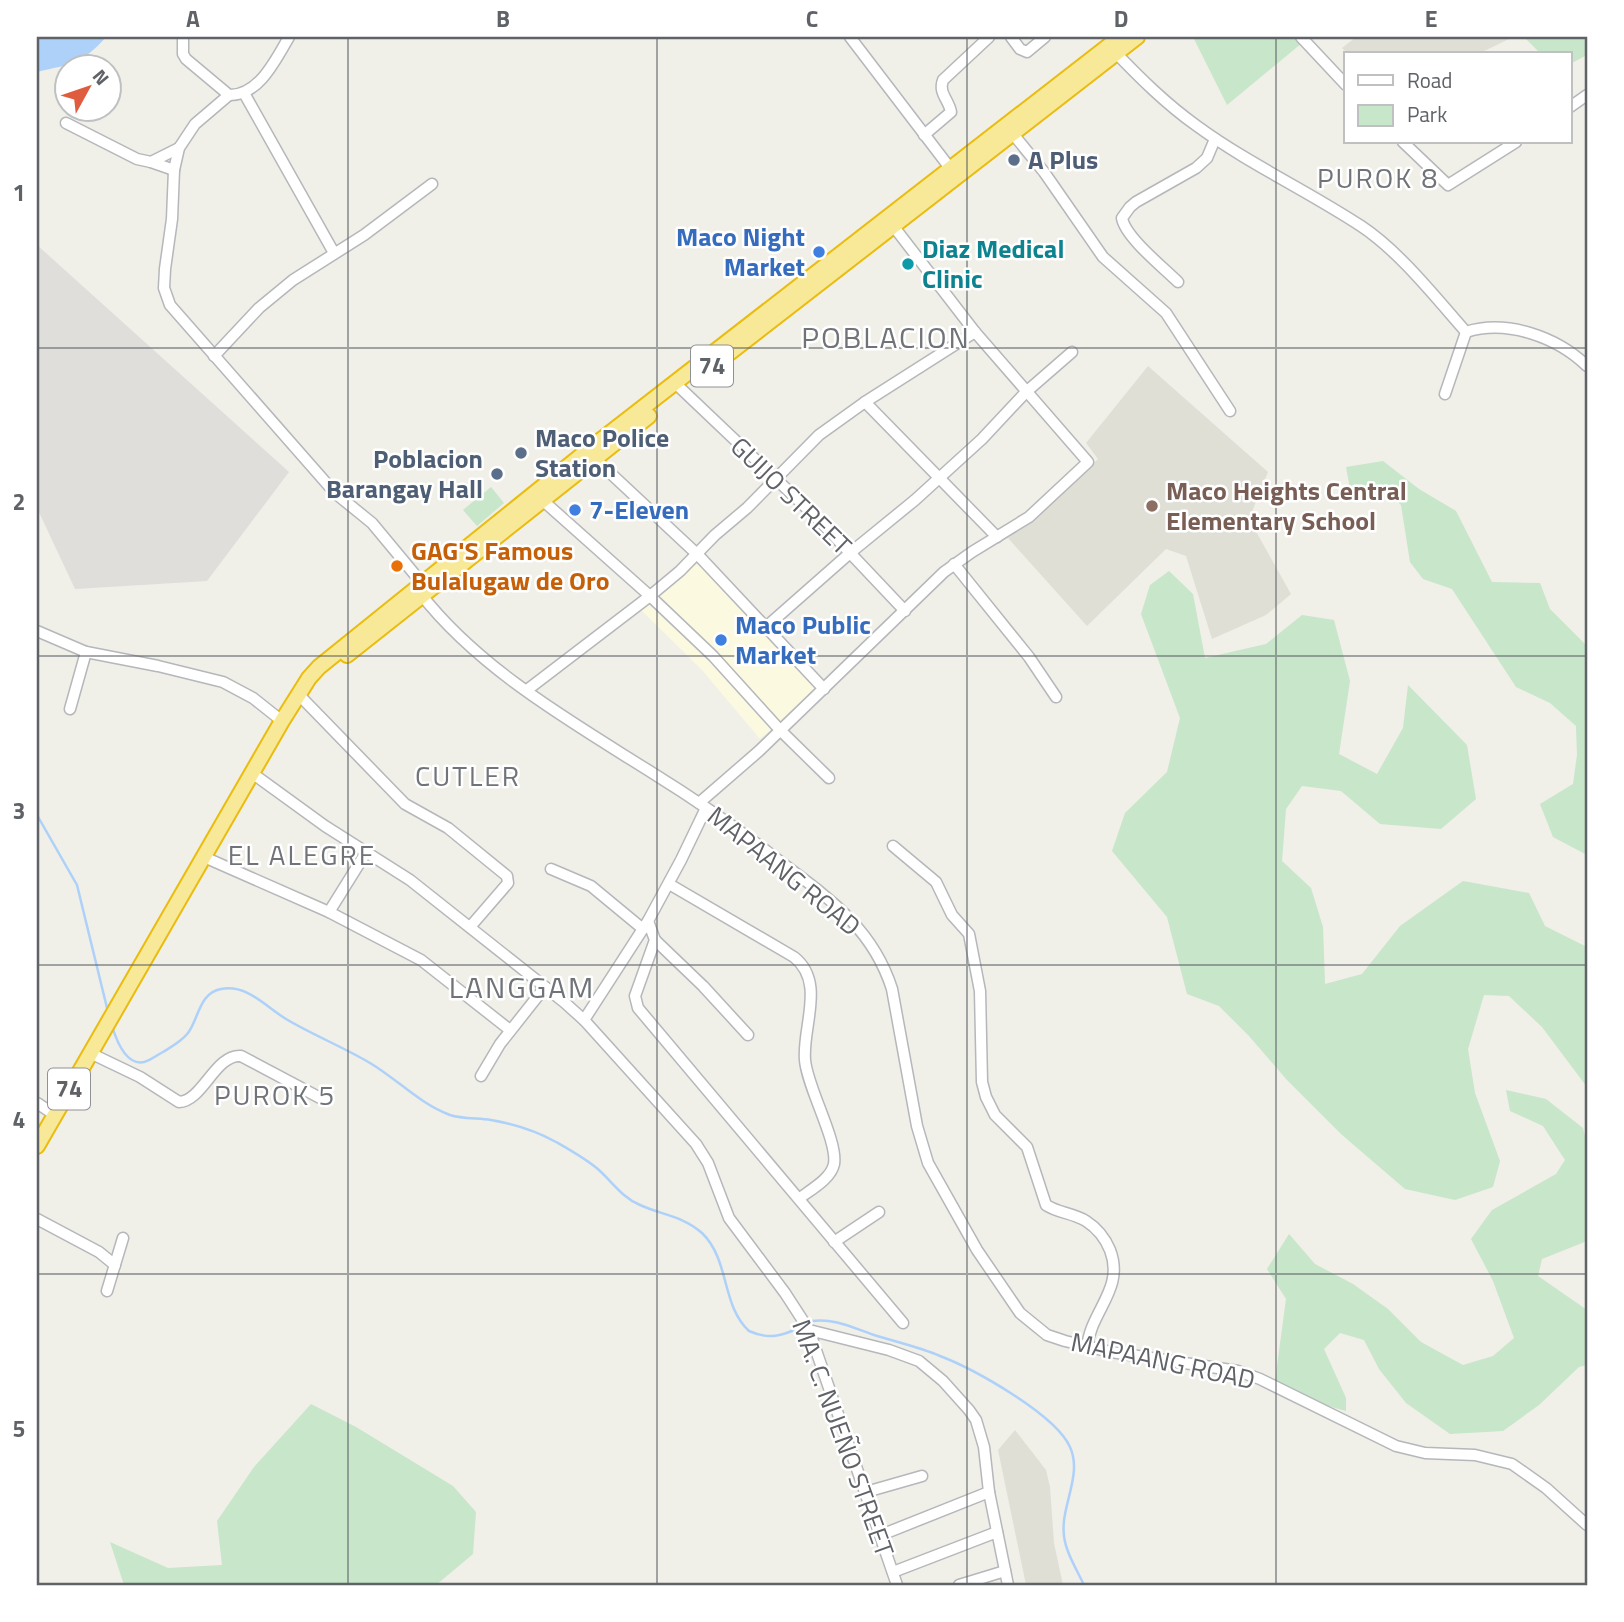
<svg xmlns="http://www.w3.org/2000/svg" width="1624" height="1622" font-family="'Titillium Web',sans-serif">
	<rect width="100%" height="100%" fill="#f0efe8"/>
	<path fill="#fcf9e1" d="M698,563L816,688L760,739L702,670L641,610Z"/>
	<path fill="#dfdeda" d="M37,245L289,472L207,581L75,589L37,508Z"/>
	<g fill="#e0dfd6">
		<path d="M1356,37H1513L1478,54H1348L1342,48Z"/>
		<path d="M1148,366L1268,472L1249,519L1291,594L1266,615L1212,639L1186,556L1166,549L1087,626L1008,538L1033,521L1098,459L1086,443Z"/>
		<path d="M1015,1430L1046,1470L1050,1487L1054,1543L1063,1585H1026L998,1450Z"/>
	</g>
	<g fill="#c7e6ca">
		<path d="M1193,37H1297L1302,43L1227,105Z"/>
		<path d="M1524,37H1587V55L1570,64V54H1541Z"/>
		<path d="M1383,461L1419,489L1456,511L1492,582L1540,583L1550,609L1587,646V855L1553,837L1540,804L1573,784L1577,755L1576,726L1550,703L1516,687L1452,589L1423,579L1410,562L1401,505L1386,490L1352,499L1346,467Z"/>
		<path d="M491,487L504,503L477,526L463,510Z"/>
		<path d="M1169,571L1193,594L1205,658L1266,644L1302,615L1334,620L1350,681L1339,754L1377,774L1403,728L1408,685L1467,745L1476,799L1441,829L1380,824L1341,791L1302,786L1286,809L1282,861L1311,888L1323,927L1325,984L1362,974L1400,926L1463,881L1529,893L1545,926L1587,947V1087L1542,1027L1509,996L1484,995L1468,1049L1475,1093L1500,1161L1493,1187L1455,1200L1405,1189L1341,1134L1287,1080L1249,1036L1219,1006L1187,994L1167,917L1112,851L1125,813L1167,772L1180,718L1141,614L1150,585Z"/>
		<path d="M1506,1090L1546,1099L1583,1128L1587,1144V1241L1542,1259L1538,1276L1587,1310V1365L1579,1367L1539,1405L1503,1431L1450,1434L1406,1403L1379,1369L1364,1340L1340,1333L1324,1349L1346,1398V1411L1311,1401L1275,1381L1286,1299L1267,1269L1289,1234L1315,1264L1353,1284L1388,1309L1421,1342L1463,1365L1493,1356L1514,1338L1493,1281L1471,1239L1492,1210L1556,1174L1565,1160L1543,1126L1510,1111Z"/>
		<path d="M311,1404L356,1427L453,1486L476,1512L473,1554L436,1585H124L110,1542L168,1568L222,1565L217,1521L254,1467Z"/>
	</g>
	<path fill="#aed1fa" d="M37,37H106C82,64 71,64 37,72Z"/>
	<g fill="none" stroke-linecap="round" stroke-linejoin="round">
		<g stroke="#aed1fa" stroke-width="2.5">
			<path d="M37,815L77,885L108,1012"/>
			<path d="M112,1026C116,1039 126,1066 144,1062C151,1060 157,1055 163,1052C171,1047 182,1041 188,1033C199,1018 199,993 221,989C247,984 265,1006 286,1019C313,1035 343,1047 370,1063C397,1079 420,1104 450,1115C462,1119 478,1118 491,1120C514,1124 536,1131 556,1142C570,1150 588,1160 600,1171C613,1183 623,1198 640,1205C662,1215 683,1216 702,1233C730,1260 721,1305 749,1331C769,1340 782,1336 801,1327"/>
			<path d="M812,1321C835,1318 853,1328 874,1335C896,1342 919,1347 940,1356C974,1369 1055,1414 1070,1447C1083,1475 1060,1507 1064,1536C1066,1553 1077,1570 1084,1585"/>
		</g>
		<g stroke="#b5b7bb" stroke-width="13">
			<g id="minor">
				<path d="M183,37V54L186,59L229,95C259,96 276,59 289,37"/>
				<path d="M850,37L950,168"/>
				<path d="M1011,37L1020,49L1027,52L1045,37"/>
				<path d="M1301,37L1346,85"/>
				<path d="M1114,51C1140,78 1166,104 1197,126C1249,164 1308,191 1361,226C1399,251 1436,298 1466,332"/>
				<path d="M244,93L334,253"/>
				<path d="M229,95L195,124L179,148L174,170L172,219L165,269L164,288L170,305L335,493L372,523L426,588"/>
				<path d="M1570,107L1587,95"/>
				<path d="M66,123L137,159L151,162L179,148"/>
				<path d="M1009,129L1044,172L1103,257L1166,313L1230,411"/>
				<path d="M924,135L951,112C949,100 938,93 943,80L989,37"/>
				<path d="M1403,142L1448,185L1516,142"/>
				<path d="M151,162L174,170"/>
				<path d="M1178,282C1164,268 1125,237 1122,218L1130,207L1136,202L1196,168L1207,158L1215,139"/>
				<path d="M1466,332C1507,319 1557,337 1587,366"/>
				<path d="M214,356L259,308L293,280L364,235L432,184"/>
				<path d="M675,383L818,519L905,611"/>
				<path d="M1445,394L1466,332"/>
				<path d="M865,402L997,537"/>
				<path d="M592,456L698,555L824,689"/>
				<path d="M540,498L650,596L713,656L780,730L829,778"/>
				<path d="M954,564L1029,657L1056,697"/>
				<path d="M420,593C479,669 570,721 651,772C696,800 740,830 782,863C830,899 873,929 892,989L917,1126L928,1163L977,1250L1020,1313L1047,1335L1065,1341L1111,1352L1238,1371L1260,1379L1396,1446L1425,1453L1475,1455L1512,1464L1546,1488L1587,1525"/>
				<path d="M766,627L850,553L915,500L982,439L1026,392L1072,352"/>
				<path d="M37,631L86,652L158,666L223,682L253,698L282,721"/>
				<path d="M527,690L650,596L680,571L715,535L747,508L819,435L865,402L975,332"/>
				<path d="M301,697L405,804L448,828L507,876L508,883L470,927"/>
				<path d="M70,709L86,652"/>
				<path d="M252,773L325,826L410,880L564,1002L584,1020L696,1144L708,1163L729,1218L785,1293L809,1330L897,1585"/>
				<path d="M699,803L759,751L944,572L972,552L1029,517L1088,462L975,332L891,223"/>
				<path d="M893,846L936,882L952,915L969,934L980,991L982,1082L986,1097L995,1115L1027,1147L1046,1205C1058,1213 1073,1213 1086,1221C1097,1228 1105,1238 1110,1250C1125,1289 1091,1310 1087,1347"/>
				<path d="M204,857L329,912L367,851"/>
				<path d="M551,869L591,886L643,929"/>
				<path d="M669,884L794,957C826,982 802,1027 805,1060C807,1087 838,1141 834,1164C831,1179 810,1190 800,1198"/>
				<path d="M329,912L421,960L510,1030"/>
				<path d="M648,921L655,940L635,996L638,1008L903,1323"/>
				<path d="M655,940L703,986L748,1035"/>
				<path d="M584,1020L648,921L681,860L706,808"/>
				<path d="M90,1053L140,1077L179,1102C203,1101 215,1054 241,1056L324,1100"/>
				<path d="M481,1076L500,1044L545,987"/>
				<path d="M37,1103L55,1115"/>
				<path d="M37,1219L99,1252L115,1265"/>
				<path d="M834,1242L879,1212"/>
				<path d="M107,1291L123,1238"/>
				<path d="M809,1330L889,1350L919,1361L943,1381L969,1410L976,1420L984,1447L989,1492L1008,1585"/>
				<path d="M866,1492L922,1476"/>
				<path d="M881,1535L989,1492"/>
				<path d="M893,1572L997,1532"/>
				<path d="M959,1585L1005,1571"/>
			</g>
		</g>
		<g stroke="#eabc0e" stroke-width="18">
			<g id="highway">
				<path d="M728,354L1137,37"/>
				<path d="M347,655L649,416"/>
				<path d="M37,1146L282,721L309,678L319,667L587,451L1120,37"/>
			</g>
		</g>
		<use href="#minor" stroke="#fff" stroke-width="10"/>
		<use href="#highway" stroke="#f7e998" stroke-width="14"/>
	</g>
	<path fill="none" stroke="#5f6267" stroke-width="2" stroke-opacity="0.55" d="M348,37V1585M657,37V1585M967,37V1585M1276,37V1585M37,348H1587M37,656H1587M37,965H1587M37,1274H1587"/>
	<g fill="#5c6f8a" stroke="#fff" stroke-width="2.5">
		<circle cx="1014" cy="160" r="7"/>
		<circle cx="521" cy="453" r="7"/>
		<circle cx="497" cy="474" r="7"/>
	</g>
	<g fill="#3f7fe0" stroke="#fff" stroke-width="2.5">
		<circle cx="819" cy="252" r="7"/>
		<circle cx="575" cy="510" r="7"/>
		<circle cx="721" cy="640" r="7"/>
	</g>
	<circle fill="#0f9aa8" stroke="#fff" stroke-width="2.5" cx="908" cy="264" r="7"/>
	<circle fill="#8d6e63" stroke="#fff" stroke-width="2.5" cx="1152" cy="506" r="7"/>
	<circle fill="#e8710a" stroke="#fff" stroke-width="2.5" cx="397" cy="566" r="7"/>
	<g text-anchor="middle" stroke-width="5" stroke-linejoin="round" paint-order="stroke">
		<g fill="#fff" stroke="#8f9195" stroke-width="2">
			<rect x="691" y="345.5" width="42" height="41" rx="5"/>
			<rect x="48" y="1068.5" width="42" height="41" rx="5"/>
		</g>
		<g font-size="24" font-weight="bold" fill="#5f6267">
			<text x="712" y="374">74</text>
			<text x="69" y="1097">74</text>
		</g>
		<g font-size="26" font-weight="bold" fill="#4e5e75" stroke="#fff" text-anchor="start">
			<text x="1028" y="169">A Plus</text>
			<text x="535" y="447">Maco Police<tspan x="535" dy="30">Station</tspan></text>
			<text x="483" y="468" text-anchor="end">Poblacion<tspan x="483" dy="30">Barangay Hall</tspan></text>
		</g>
		<g font-size="26" font-weight="bold" fill="#366cbe" stroke="#fff" text-anchor="start">
			<text x="805" y="246" text-anchor="end">Maco Night<tspan x="805" dy="30">Market</tspan></text>
			<text x="589" y="519">7-Eleven</text>
			<text x="735" y="634">Maco Public<tspan x="735" dy="30">Market</tspan></text>
		</g>
		<g font-size="26" font-weight="bold" fill="#0d838f" stroke="#fff" text-anchor="start">
			<text x="922" y="258">Diaz Medical<tspan x="922" dy="30">Clinic</tspan></text>
		</g>
		<g font-size="26" font-weight="bold" fill="#785e54" stroke="#fff" text-anchor="start">
			<text x="1166" y="500">Maco Heights Central<tspan x="1166" dy="30">Elementary School</tspan></text>
		</g>
		<g font-size="26" fill="#5f6267" stroke="#fff">
			<text transform="translate(791 496) rotate(44)" y="9">GUIJO STREET</text>
			<text transform="translate(784 871) rotate(39)" y="9">MAPAANG ROAD</text>
			<text transform="translate(1163 1361) rotate(12)" y="9">MAPAANG ROAD</text>
			<text transform="translate(843 1438) rotate(70)" y="9">MA. C. NUEÑO STREET</text>
		</g>
		<g font-size="26" font-weight="bold" fill="#c56008" stroke="#fff" text-anchor="start">
			<text x="411" y="560">GAG'S Famous<tspan x="411" dy="30">Bulalugaw de Oro</tspan></text>
		</g>
		<g font-size="28" letter-spacing="2" fill="#707479" stroke="#fff">
			<text x="1378" y="188">PUROK 8</text>
			<text x="468" y="786">CUTLER</text>
			<text x="302" y="865">EL ALEGRE</text>
			<text x="275" y="1105">PUROK 5</text>
		</g>
		<g font-size="30" letter-spacing="2" fill="#707479" stroke="#fff">
			<text x="886" y="348">POBLACION</text>
			<text x="522" y="998">LANGGAM</text>
		</g>
	</g>
	<rect width="1624" height="1622" fill="none" stroke="#ffffff" stroke-width="77"/>
	<rect x="1344" y="52" width="228" height="91" fill="#ffffff" stroke="#bfc0c2" stroke-width="2"/>
	<rect x="1358" y="75" width="35" height="10" fill="#ffffff" stroke="#bfc0c2" stroke-width="2"/>
	<text x="1407" y="88" font-size="21" fill="#5f6267">Road</text>
	<rect x="1358" y="105" width="35" height="21" fill="#c7e6ca" stroke="#bfc0c2" stroke-width="2"/>
	<text x="1407" y="122" font-size="21" fill="#5f6267">Park</text>
	<g transform="translate(88 88) rotate(50)"><circle r="33" fill="#ffffff" stroke="#bfc0c2" stroke-width="2"/>
	<path d="M0-5L12 26L0 18L-12 26Z" fill="#e05c3f"/>
	<text y="-10" font-size="19" font-weight="bold" text-anchor="middle" fill="#5f6267">N</text>
	</g>
	<rect x="38" y="38" width="1548" height="1546" fill="none" stroke="#5f6267" stroke-width="2.5"/>
	<g font-size="23" text-anchor="middle" font-weight="bold" fill="#5f6267">
		<text x="193" y="27">A</text>
		<text x="503" y="27">B</text>
		<text x="812" y="27">C</text>
		<text x="1121" y="27">D</text>
		<text x="1431" y="27">E</text>
		<text x="19" y="201">1</text>
		<text x="19" y="510">2</text>
		<text x="19" y="819">3</text>
		<text x="19" y="1128">4</text>
		<text x="19" y="1437">5</text>
	</g>
</svg>
